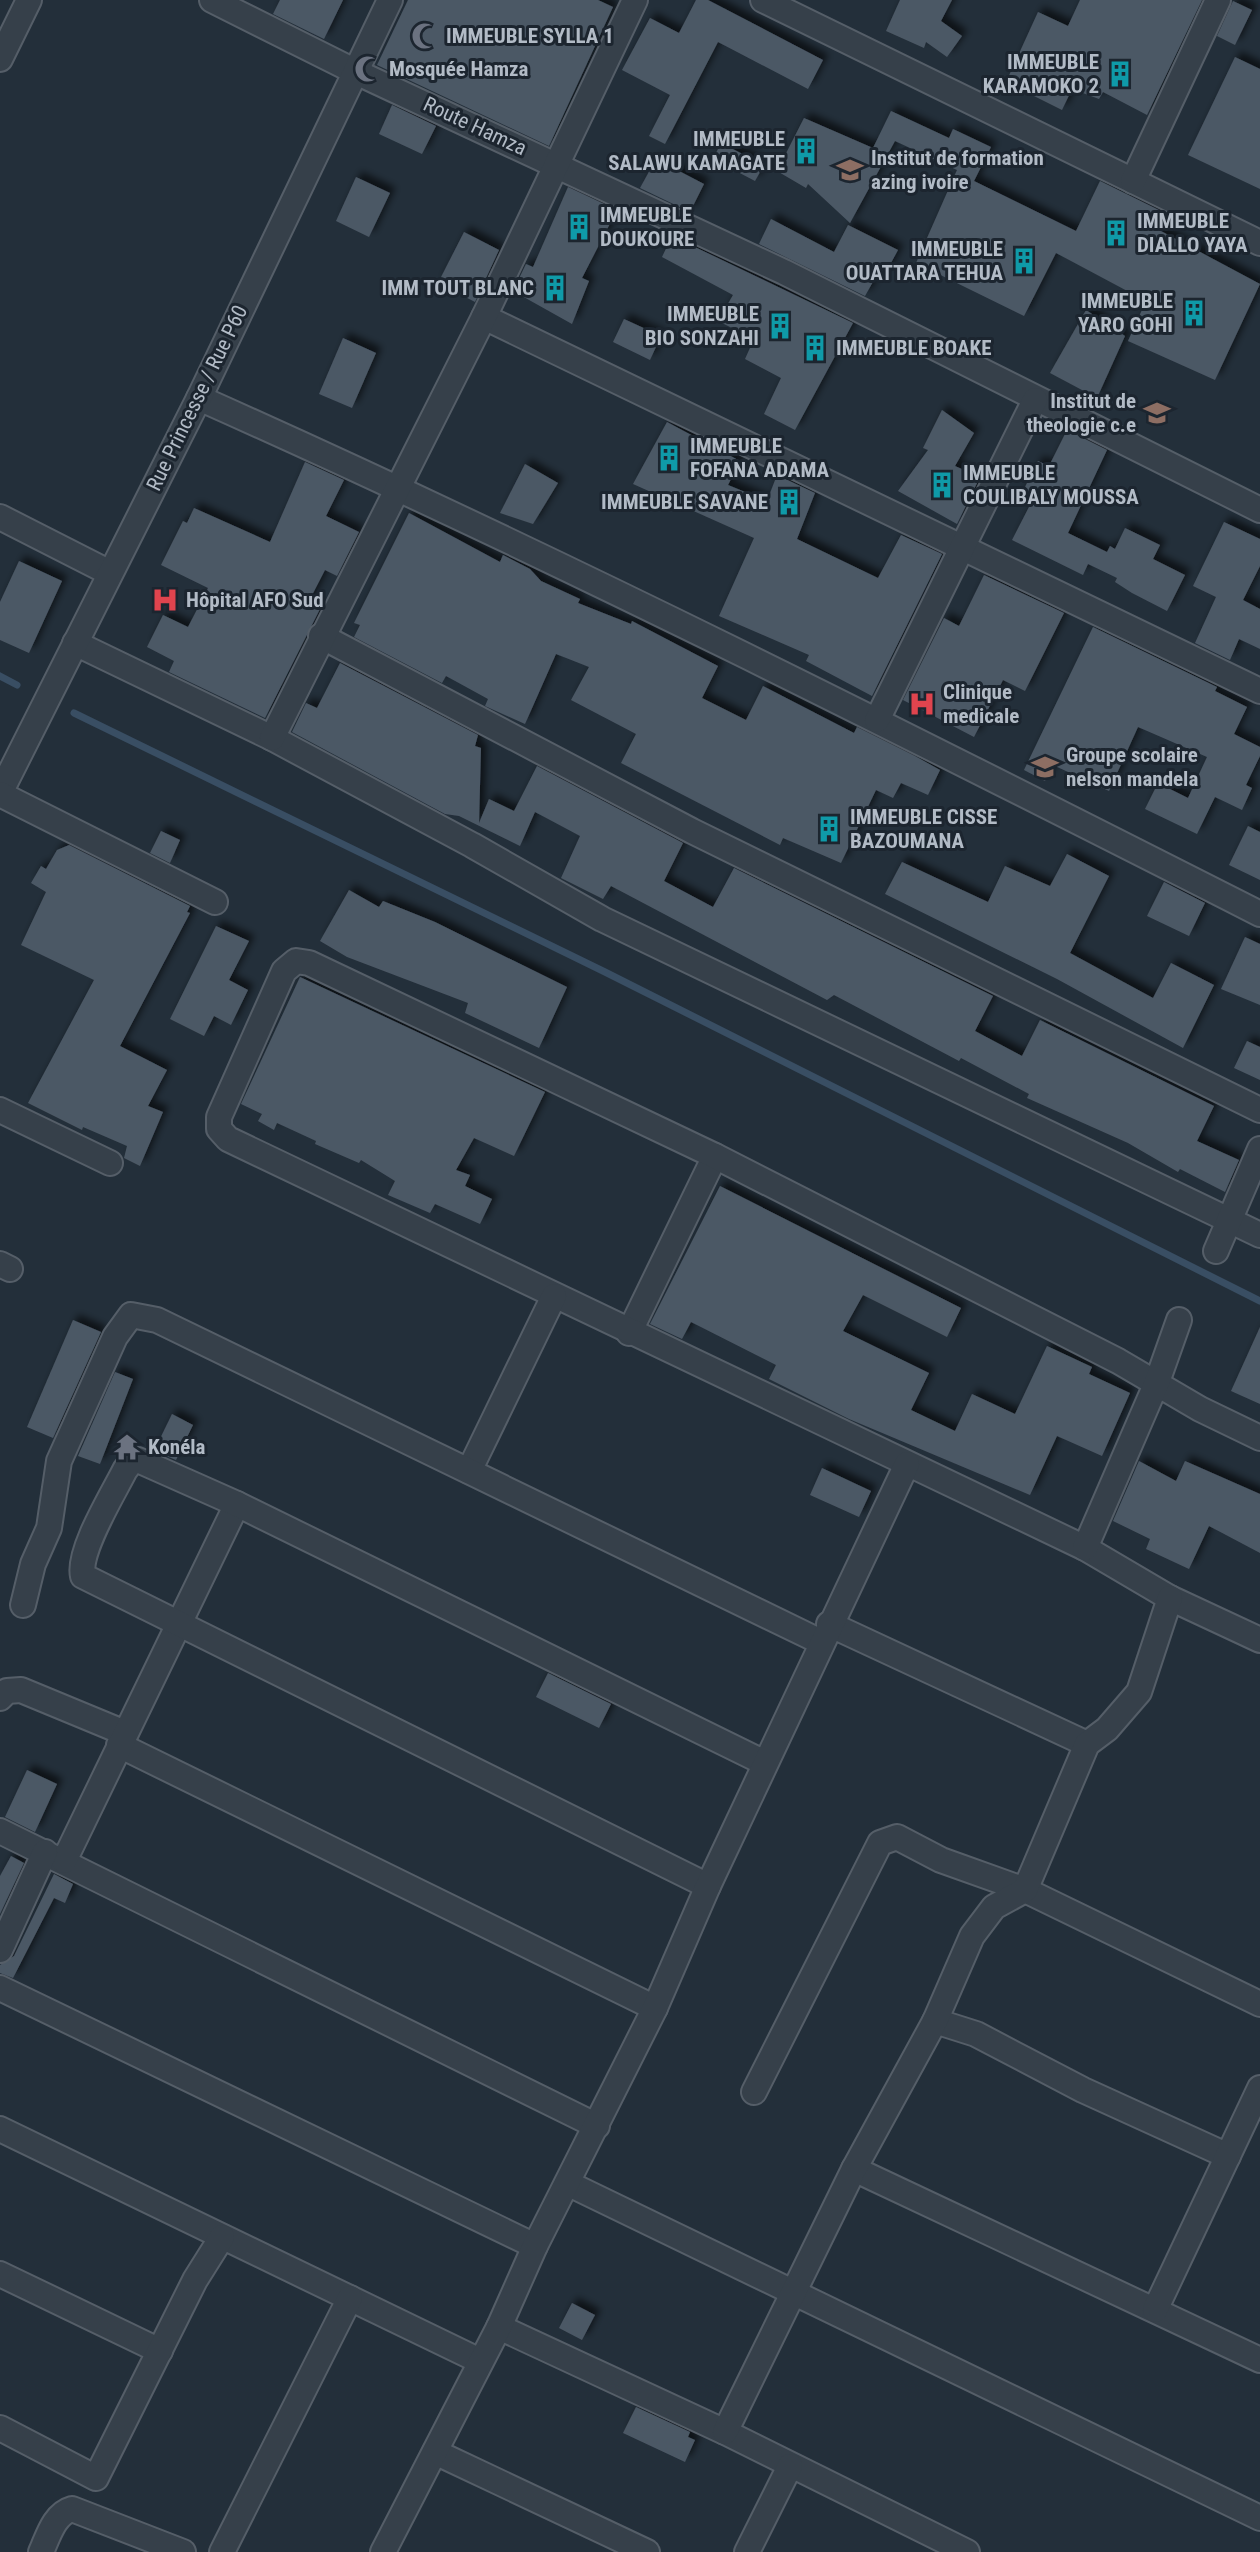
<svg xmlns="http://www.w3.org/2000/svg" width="1260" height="2552" font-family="'Roboto Condensed',sans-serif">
	<defs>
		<filter id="shadow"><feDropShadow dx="5.5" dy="-5.5" stdDeviation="3.5" flood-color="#0009"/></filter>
	</defs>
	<rect width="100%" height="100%" fill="#232f3a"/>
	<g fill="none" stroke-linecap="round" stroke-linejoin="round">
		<g stroke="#394e63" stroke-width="7">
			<path d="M0,676L17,685"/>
			<path d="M74,713L605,972L1260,1301"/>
		</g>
	</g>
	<g fill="#4c5865" filter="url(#shadow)">
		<path d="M280,0H343L324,39L273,14Z"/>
		<path d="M408,0H598L613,7L549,146L377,65Z"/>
		<path d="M696,0H708L823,60L808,89L718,42L665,144L649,136L670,95L622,70L650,18L679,33Z"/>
		<path d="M900,0H952L941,21L962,36L947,57L926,42L924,48L886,31Z"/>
		<path d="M1080,0H1202L1147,115L1103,92L1099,99L1072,89L1062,110L1006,82L1038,12L1068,26Z"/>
		<path d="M1233,1L1252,10L1235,45L1217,36Z"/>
		<path d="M1235,57L1260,69V189L1188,155Z"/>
		<path d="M392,105L436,126L422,154L379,134Z"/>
		<path d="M891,111L949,138L953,129L991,147L974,181L1076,231L1100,181L1167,214L1159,230L1260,284L1215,380L1128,341L1146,301L1056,253L1024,316L916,263L957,170L895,141L850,223L808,184L806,188L777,171L804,118L873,148Z"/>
		<path d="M721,143L764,165L755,181L713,159Z"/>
		<path d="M656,159L704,184L690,212L640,188Z"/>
		<path d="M356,177L390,193L369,237L336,221Z"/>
		<path d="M568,187L617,210L582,278L589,281L572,324L513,291L526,264L533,267Z"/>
		<path d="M771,219L834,252L848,225L898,250L885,274L879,271L865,296L759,244Z"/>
		<path d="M464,232L499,250L475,302L438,283Z"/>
		<path d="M672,236L853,323L795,430L764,414L781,378L745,359L754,339L718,321L733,295L662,257Z"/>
		<path d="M1086,310L1125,336L1097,398L1050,373Z"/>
		<path d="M624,319L661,336L650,360L613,342Z"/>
		<path d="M343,338L376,353L352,408L319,394Z"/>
		<path d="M942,410L974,433L955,466L980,477L957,524L898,491L928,450L923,448Z"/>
		<path d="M667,422L740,461L728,485L767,501L777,475L815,493L797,539L878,578L901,535L942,554L872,696L806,661L809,655L719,616L754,538L633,484Z"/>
		<path d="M1067,430L1107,450L1068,533L1107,552L1110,546L1115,549L1125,528L1160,545L1153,559L1185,575L1167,611L1132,593L1115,582L1117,578L1088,564L1083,575L1012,540L1030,505L1019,499L1038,461L1049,466Z"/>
		<path d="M305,462L344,480L326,516L359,532L337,576L325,570L308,603L320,609L265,718L169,672L174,661L147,647L163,615L188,627L208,588L161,565L183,521L187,523L194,508L270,542Z"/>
		<path d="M525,464L558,483L533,524L500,513Z"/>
		<path d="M409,513L500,562L503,555L530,569L541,581L580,599L578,603L631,624L632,621L718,666L702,698L746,720L763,686L854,733L857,727L915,756L940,770L928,795L901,783L893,798L876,790L841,863L783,838L780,845L621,763L636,734L571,700L589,667L556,654L525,724L485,706L488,699L446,676L442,683L354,637L360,625L354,623Z"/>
		<path d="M1224,522L1260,539V566L1243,600L1260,609V649L1239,639L1230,660L1195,643L1216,597L1193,586Z"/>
		<path d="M19,561L62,581L29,653L0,640V602Z"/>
		<path d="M984,575L1064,613L1025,691L1003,680L974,737L903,700L944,618L959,626Z"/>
		<path d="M1093,627L1217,687L1215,691L1247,707L1234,734L1260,747V756L1246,785L1252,788L1242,810L1215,797L1197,834L1145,809L1158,783L1188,798L1207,757L1138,727L1109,791L1053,765L1045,781L1024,770Z"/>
		<path d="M340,663L478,735L475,746L481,748L479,823L489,799L514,811L537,766L683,843L664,881L713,907L734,868L993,996L975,1031L1022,1056L1040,1020L1214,1106L1197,1141L1239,1160L1225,1192L1180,1169L1178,1172L1128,1143L1027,1098L1029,1094L961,1058L959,1061L834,995L827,1000L611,886L603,899L561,878L580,836L535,812L520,846L459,816L445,814L292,732L306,703L317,708Z"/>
		<path d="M1248,826L1260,832V880L1229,865Z"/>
		<path d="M161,831L180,840L170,863L150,853Z"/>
		<path d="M69,845L190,906L187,912L190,913L120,1046L167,1070L148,1106L163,1112L140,1166L124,1158L127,1146L83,1127L82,1130L28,1103L94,980L21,945L46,892L31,883L41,866L46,869L57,850Z"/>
		<path d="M1067,854L1109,876L1070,953L1153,998L1171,963L1214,985L1183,1048L1057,979L885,894L902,862L988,902L1005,866L1050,886Z"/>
		<path d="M1164,882L1205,903L1189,936L1147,916Z"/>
		<path d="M349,890L379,907L383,901L435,922L567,987L539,1048L465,1013L468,1003L347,957L320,941Z"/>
		<path d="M216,926L249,941L229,980L248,990L231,1025L214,1016L204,1036L170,1019Z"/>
		<path d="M1245,937L1260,944V1005L1221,989Z"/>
		<path d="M300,977L545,1092L514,1156L474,1138L456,1170L470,1175L465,1186L492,1199L480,1224L435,1204L430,1213L388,1195L395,1181L361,1160L359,1163L315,1144L316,1141L277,1123L274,1130L258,1121L262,1114L241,1104Z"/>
		<path d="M1247,1041L1260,1047V1080L1234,1068Z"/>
		<path d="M720,1186L961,1308L947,1337L863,1295L843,1331L929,1373L911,1410L955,1431L972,1394L1015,1414L1047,1346L1092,1367L1089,1374L1130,1393L1102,1456L1057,1436L1030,1495L849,1419L769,1379L776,1365L691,1322L682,1339L650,1324Z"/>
		<path d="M73,1320L101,1332L53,1438L27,1427Z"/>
		<path d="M1260,1327V1404L1231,1391Z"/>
		<path d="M115,1372L133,1379L100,1464L78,1456Z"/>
		<path d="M172,1414L193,1425L176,1460L154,1451Z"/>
		<path d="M1139,1461L1176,1481L1185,1461L1260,1494V1553L1209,1526L1189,1569L1146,1549L1150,1539L1113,1521Z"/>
		<path d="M822,1468L871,1491L859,1517L810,1495Z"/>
		<path d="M548,1673L611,1704L599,1728L536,1697Z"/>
		<path d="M27,1770L57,1784L35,1832L5,1817Z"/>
		<path d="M11,1856L24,1863L0,1914V1876Z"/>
		<path d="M54,1874L73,1884L65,1903L54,1898L13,1978L0,1973V1965L14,1956Z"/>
		<path d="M572,2303L595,2315L582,2340L559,2328Z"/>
		<path d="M636,2407L690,2432L688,2437L695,2440L685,2462L623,2433Z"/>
	</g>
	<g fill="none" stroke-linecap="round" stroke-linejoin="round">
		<g stroke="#555e68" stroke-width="28">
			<g id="minor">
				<path d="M212,0L356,72L784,272L1260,510"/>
				<path d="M763,0L1260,243"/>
				<path d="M0,59L29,0"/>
				<path d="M1133,181L1218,0"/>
				<path d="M484,317L1260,691"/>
				<path d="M199,398C558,558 909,736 1260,914"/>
				<path d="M0,517L110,573"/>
				<path d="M321,636L692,831L1260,1110"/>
				<path d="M75,643L272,738L472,845L602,919L1260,1235"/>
				<path d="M877,720L1035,400"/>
				<path d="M272,738L484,317L635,0"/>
				<path d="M0,793L199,398L390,0"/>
				<path d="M0,794L215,902"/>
				<path d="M0,1110L110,1163"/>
				<path d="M1216,1251L1260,1149"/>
				<path d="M0,1264L10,1269"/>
				<path d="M629,1333L715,1156"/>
				<path d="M1260,1438L1200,1409L1118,1361L715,1156L309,963L296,961L284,971L219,1117V1129L228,1139L1085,1548L1170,1598L1260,1640"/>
				<path d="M469,1471L554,1296"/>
				<path d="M1085,1548L1157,1382L1179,1320"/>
				<path d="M23,1605L33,1564L49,1528L59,1461L115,1337L131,1315L157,1320L821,1642"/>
				<path d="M829,1624L1087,1744"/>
				<path d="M0,1698L7,1691L21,1690L125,1733"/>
				<path d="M119,1745L655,2008"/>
				<path d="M0,1831L597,2126"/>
				<path d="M64,1861L237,1504"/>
				<path d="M708,1886L83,1576C77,1552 113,1494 125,1470L131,1462L138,1460L237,1504L765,1763"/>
				<path d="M0,1950L45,1852"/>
				<path d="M0,1988L535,2246"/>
				<path d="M935,2021L976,2034L1083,2090L1228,2156"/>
				<path d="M754,2092L880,1843L897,1837L941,1860L1025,1890L1260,2004"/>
				<path d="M0,2129L480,2361"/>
				<path d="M854,2169L1260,2360"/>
				<path d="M569,2184L1260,2518"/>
				<path d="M0,2274L160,2351"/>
				<path d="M1155,2310L1260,2088"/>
				<path d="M499,2327L725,2432L967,2552"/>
				<path d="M0,2428L96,2478L195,2280L222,2237"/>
				<path d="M725,2432L854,2169L935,2021L972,1936L994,1907L1025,1890L1087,1744L1107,1729L1139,1692L1170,1598"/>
				<path d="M435,2452L647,2552"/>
				<path d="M41,2552C48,2537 54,2514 72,2509L183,2552"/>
				<path d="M222,2552L350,2298"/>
				<path d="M383,2552L499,2327L535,2246L655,2008L708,1886L907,1464"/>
				<path d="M747,2552L790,2466"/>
			</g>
		</g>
		<use href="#minor" stroke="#36404a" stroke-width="24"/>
	</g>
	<defs>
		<g id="mosque-bare" transform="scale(2.1)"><path d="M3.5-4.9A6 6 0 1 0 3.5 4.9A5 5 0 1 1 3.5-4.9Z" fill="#6b7280" stroke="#1c252f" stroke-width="2.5" paint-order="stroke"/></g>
		<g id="building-bare" transform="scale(2.1)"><path d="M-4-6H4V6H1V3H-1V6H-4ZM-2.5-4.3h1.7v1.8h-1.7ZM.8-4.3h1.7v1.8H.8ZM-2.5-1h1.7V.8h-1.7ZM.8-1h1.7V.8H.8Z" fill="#0f9aa8" stroke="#1c252f" stroke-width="2.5" paint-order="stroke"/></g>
		<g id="school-bare" transform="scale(2.1)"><path d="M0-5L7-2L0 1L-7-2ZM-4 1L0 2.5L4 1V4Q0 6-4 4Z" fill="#8d6e63" stroke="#1c252f" stroke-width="2.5" paint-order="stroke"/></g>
		<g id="hospital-bare" transform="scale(2.1)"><path d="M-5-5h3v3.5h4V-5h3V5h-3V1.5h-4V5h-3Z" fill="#e0444e" stroke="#1c252f" stroke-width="2.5" paint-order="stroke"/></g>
		<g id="temple-bare" transform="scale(2.1)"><path d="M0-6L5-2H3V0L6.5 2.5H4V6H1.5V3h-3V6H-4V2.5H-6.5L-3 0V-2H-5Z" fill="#6b7280" stroke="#1c252f" stroke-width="2.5" paint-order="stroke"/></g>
	</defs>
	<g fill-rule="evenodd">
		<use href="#mosque-bare" x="425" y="36"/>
		<use href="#mosque-bare" x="368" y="69"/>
		<use href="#building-bare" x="1120" y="74"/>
		<use href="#building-bare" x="806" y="151"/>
		<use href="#school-bare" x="850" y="170"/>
		<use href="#building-bare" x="579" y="227"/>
		<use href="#building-bare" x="1116" y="233"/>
		<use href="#building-bare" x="1024" y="261"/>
		<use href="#building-bare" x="555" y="288"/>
		<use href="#building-bare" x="1194" y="313"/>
		<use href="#building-bare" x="780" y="326"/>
		<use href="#building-bare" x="815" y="348"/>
		<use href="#school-bare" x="1157" y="413"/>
		<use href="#building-bare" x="669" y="458"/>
		<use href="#building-bare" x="942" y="485"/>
		<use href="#building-bare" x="789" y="502"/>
		<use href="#hospital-bare" x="165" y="600"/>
		<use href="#hospital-bare" x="922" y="704"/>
		<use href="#school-bare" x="1045" y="767"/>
		<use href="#building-bare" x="829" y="829"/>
		<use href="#temple-bare" x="127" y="1447"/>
	</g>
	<g text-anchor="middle" stroke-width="6" stroke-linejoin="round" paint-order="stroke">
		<g font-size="21" font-weight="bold" fill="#b2bbc6" stroke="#1c252f" text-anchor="start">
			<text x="446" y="43">IMMEUBLE SYLLA 1</text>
			<text x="1099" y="69" text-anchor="end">IMMEUBLE<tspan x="1099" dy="24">KARAMOKO 2</tspan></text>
			<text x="389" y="76">Mosquée Hamza</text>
			<text x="785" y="146" text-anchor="end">IMMEUBLE<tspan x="785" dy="24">SALAWU KAMAGATE</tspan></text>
			<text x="871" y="165">Institut de formation<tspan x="871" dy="24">azing ivoire</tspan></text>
			<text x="600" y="222">IMMEUBLE<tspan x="600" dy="24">DOUKOURE</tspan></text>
			<text x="1137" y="228">IMMEUBLE<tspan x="1137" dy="24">DIALLO YAYA</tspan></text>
			<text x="1003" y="256" text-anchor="end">IMMEUBLE<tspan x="1003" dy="24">OUATTARA TEHUA</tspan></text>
			<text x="534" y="295" text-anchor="end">IMM TOUT BLANC</text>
			<text x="1173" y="308" text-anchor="end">IMMEUBLE<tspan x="1173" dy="24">YARO GOHI</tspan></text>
			<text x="759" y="321" text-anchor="end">IMMEUBLE<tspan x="759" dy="24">BIO SONZAHI</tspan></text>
			<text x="836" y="355">IMMEUBLE BOAKE</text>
			<text x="1136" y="408" text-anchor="end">Institut de<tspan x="1136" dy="24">theologie c.e</tspan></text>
			<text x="690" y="453">IMMEUBLE<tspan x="690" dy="24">FOFANA ADAMA</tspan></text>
			<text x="963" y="480">IMMEUBLE<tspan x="963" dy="24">COULIBALY MOUSSA</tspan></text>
			<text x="768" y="509" text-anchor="end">IMMEUBLE SAVANE</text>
			<text x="186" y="607">Hôpital AFO Sud</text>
			<text x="943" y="699">Clinique<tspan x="943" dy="24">medicale</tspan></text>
			<text x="1066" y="762">Groupe scolaire<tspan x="1066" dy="24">nelson mandela</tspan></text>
			<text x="850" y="824">IMMEUBLE CISSE<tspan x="850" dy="24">BAZOUMANA</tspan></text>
			<text x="148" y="1454">Konéla</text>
		</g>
		<g font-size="21" fill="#b2bbc6" stroke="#1c252f">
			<text transform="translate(475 126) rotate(25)" y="7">Route Hamza</text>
			<text transform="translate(197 398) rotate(-64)" y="7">Rue Princesse / Rue P60</text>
		</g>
	</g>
</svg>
